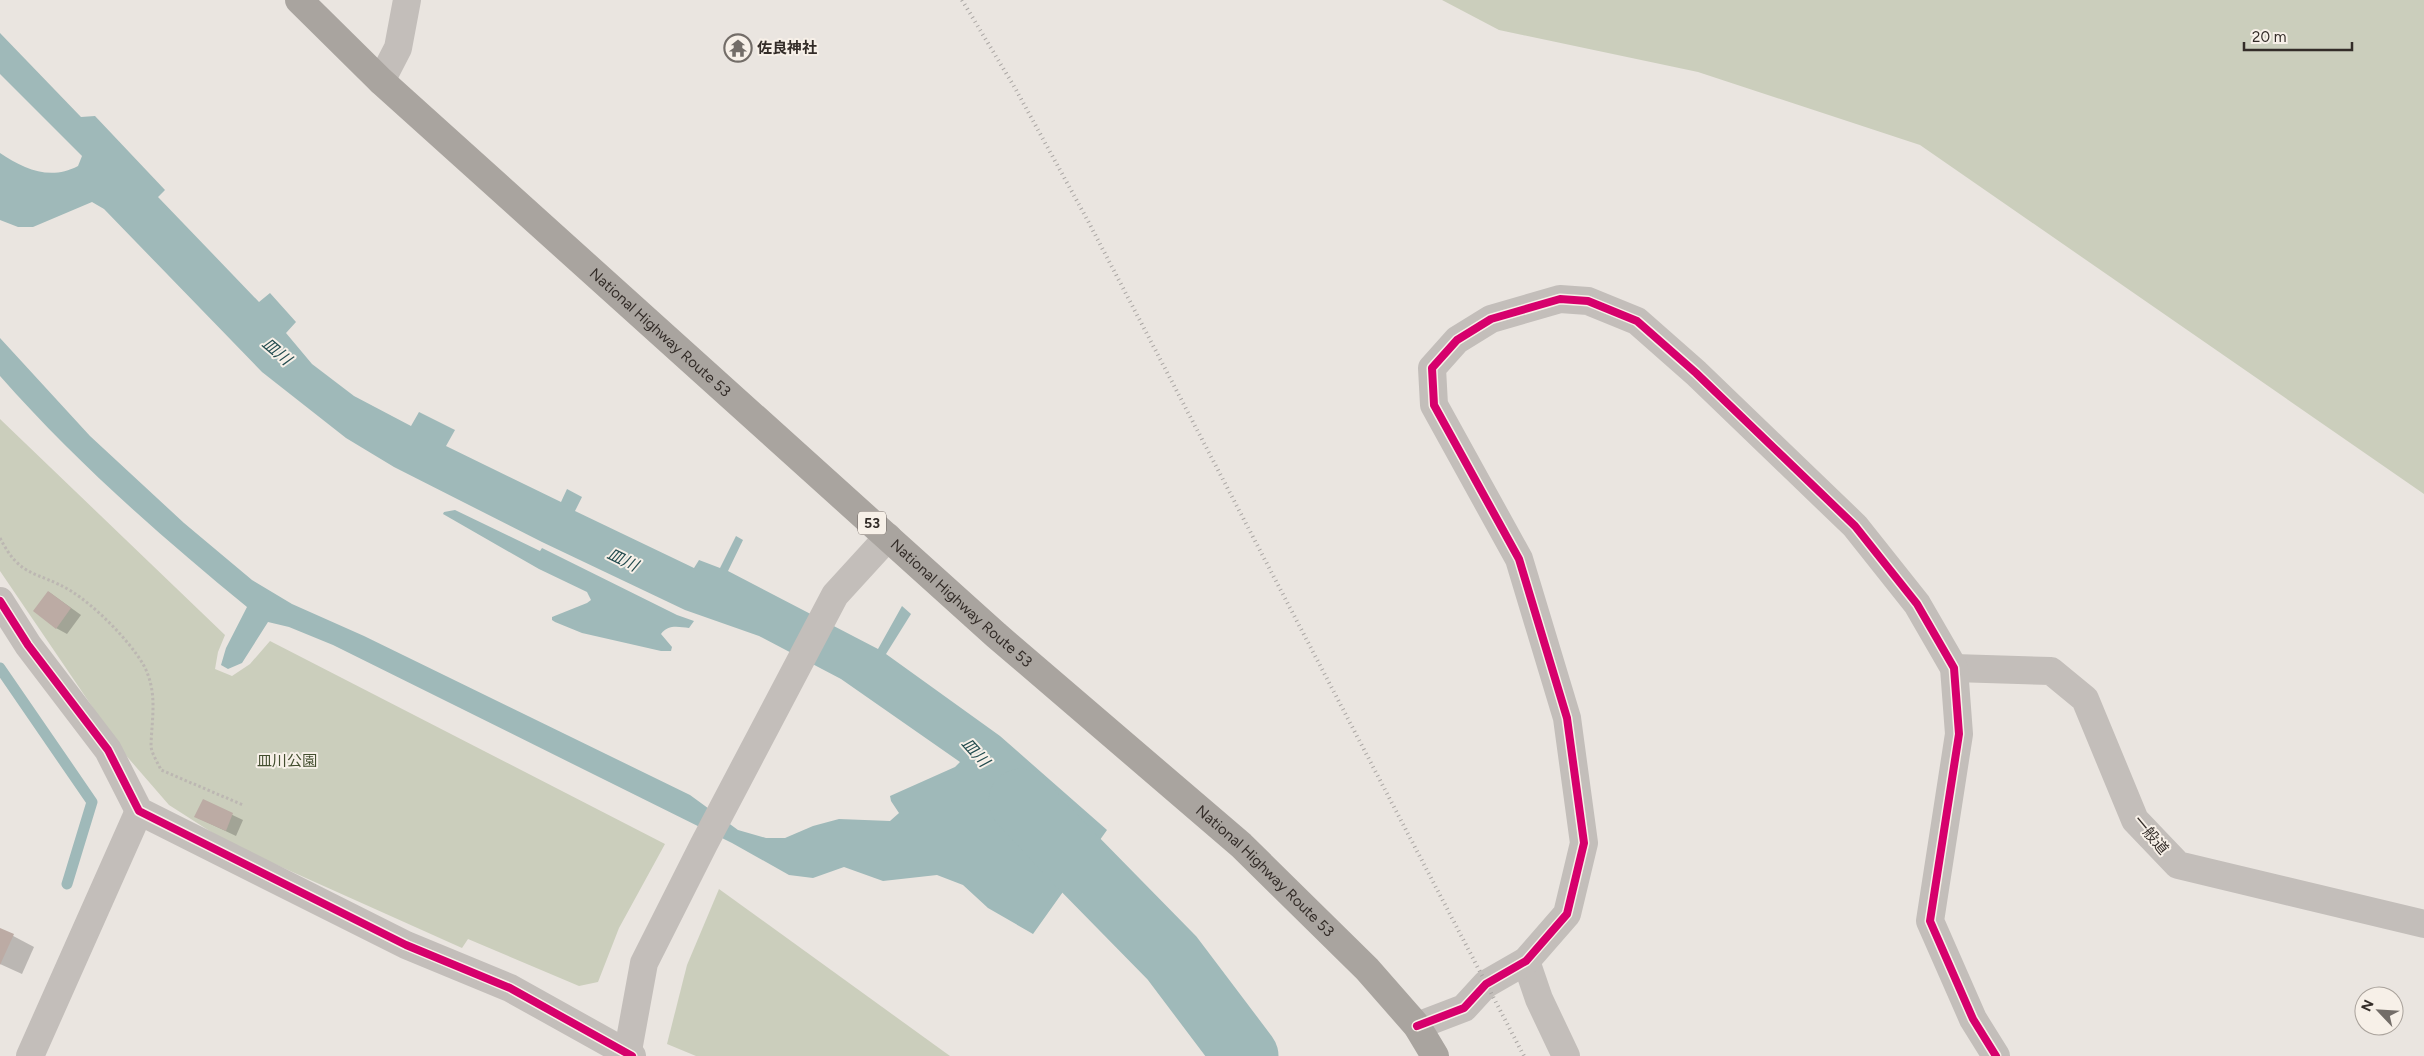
<svg xmlns="http://www.w3.org/2000/svg" width="2424" height="1056" font-family="Figtree,'Noto Sans JP',sans-serif">
	<rect width="100%" height="100%" fill="#eae5e0"/>
	<g fill="#cbcebc">
		<path d="M1442,0H2424V494L1920,145L1698,72L1499,30Z"/>
		<path d="M0,419L225,635L218,652L215,669L232,676L250,664L270,641L665,844L619,928L598,982L579,986L468,939L462,948L230,844L169,805L123,752L0,571Z"/>
		<path d="M719,889L950,1056H696L667,1044L687,965Z"/>
	</g>
	<g fill="#9fb9b9">
		<path d="M0,33L81,117L95,116L165,190L158,197L259,302L270,293L296,322L286,333L312,364L354,396L411,426L419,412L455,430L446,446L561,502L567,489L582,497L575,511L694,568L699,560L720,568L736,536L743,540L728,571L878,649L902,606L911,614L886,654L1000,736L1107,830L1033,934L988,908L963,885L937,875L883,881L844,867L813,878L789,875L732,843L333,645L289,627L268,622L242,663L228,669L221,665L226,648L247,607C159,535 75,461 0,376V338L90,436L184,523L252,580L292,604L364,636L690,795L738,830L766,838H785L813,826L839,819L890,821L899,813L891,801L890,796L955,767L960,762L841,679L759,636L685,610L542,542L394,467L346,438L262,372L104,209L92,202L33,227H18L0,220V153C24,169 50,181 78,166L82,156L0,74Z"/>
		<path d="M455,510L540,551L542,548L677,615L694,621L689,628C679,627 668,624 661,634L672,647L671,651H661L582,633L555,622L552,620V617L587,603L591,600L587,592L539,569L443,514L444,512Z"/>
	</g>
	<g fill="#0003">
		<path d="M49,592L81,615L67,634L56,628Z"/>
		<path d="M203,801L243,820L236,836L196,817Z"/>
		<path d="M0,929L34,947L22,974L0,964Z"/>
	</g>
	<g fill="none" stroke-linecap="round" stroke-linejoin="round">
		<path stroke="#9fb9b9" stroke-width="11" d="M0,668L92,802L67,884"/>
		<path stroke="#9fb9b9" stroke-width="65" d="M1021,801L1067,851L1172,958L1246,1056"/>
	</g>
	<g fill="#bcaba4">
		<path d="M48,591L71,608L56,629L33,611Z"/>
		<path d="M203,799L233,813L226,831L194,817Z"/>
		<path d="M0,928L14,934L0,965Z"/>
	</g>
	<g fill="none" stroke-linecap="round" stroke-linejoin="round">
		<path stroke="#bcb7b2" stroke-width="3" stroke-dasharray="2.5 2.5" stroke-linecap="butt" d="M0,538C21,579 36,570 71,591C95,606 128,639 143,664C158,691 152,716 151,745C151,753 158,763 161,770L243,805"/>
		<g stroke="#c3beba" stroke-width="28">
			<path d="M381,81L398,48L407,0"/>
			<path d="M0,601L28,645L108,750L139,811L406,945L510,988L632,1056"/>
			<path d="M1954,668L2051,671L2085,699L2135,820L2178,865L2424,924"/>
			<path d="M1526,961L1539,999L1566,1056"/>
			<path d="M1417,1026L1464,1008L1486,984L1526,961L1567,914L1584,843L1567,718L1519,559L1434,405L1432,368L1457,340L1491,319L1560,299L1588,301L1637,321L1696,373L1855,526L1917,604L1954,668L1959,734L1930,921L1973,1019L1996,1056"/>
			<path d="M30,1056L139,811"/>
			<path d="M627,1056L644,963L704,844L835,595L888,537"/>
		</g>
		<path stroke="#a9a49f" stroke-width="28" id="s1" d="M299,0L381,81L996,635L1241,845L1367,969L1417,1026L1435,1056"/>
		<path stroke="#aba7a4" stroke-width="4" stroke-dasharray="1 4" stroke-linecap="butt" d="M962,0L1015,88L1088,221L1524,1056"/>
		<g stroke="#f7f0e8" stroke-width="11">
			<g id="cycleway">
				<path d="M0,601L28,645L108,750L139,811L406,945L510,988L632,1056"/>
				<path d="M1417,1026L1464,1008L1486,984L1526,961L1567,914L1584,843L1567,718L1519,559L1434,405L1432,368L1457,340L1491,319L1560,299L1588,301L1637,321L1696,373L1855,526L1917,604L1954,668L1959,734L1930,921L1973,1019L1996,1056"/>
			</g>
		</g>
		<use href="#cycleway" stroke="#d6006c" stroke-width="8"/>
	</g>
	<defs>
		<g id="temple-ring" transform="scale(1.4375)"><circle r="9.5" fill="#f7f0e8" stroke="#736d68" stroke-width="1.5"/><path d="M0-6L5-2H3V0L6.5 2.5H4V6H1.5V3h-3V6H-4V2.5H-6.5L-3 0V-2H-5Z" fill="#736d68"/></g>
	</defs>
	<g fill-rule="evenodd">
		<use href="#temple-ring" x="738" y="48"/>
	</g>
	<g text-anchor="middle" stroke-width="4" stroke-linejoin="round" paint-order="stroke">
		<rect fill="#f7f0e8" stroke="#6e6762" stroke-width="1" x="858" y="511.5" width="28" height="23" rx="4"/>
		<g font-size="14" font-weight="bold" fill="#332c28">
			<text x="872" y="528">53</text>
		</g>
		<g font-size="15" font-weight="bold" fill="#332c28" stroke="#f7f0e8" text-anchor="start">
			<text x="757" y="53">佐良神社</text>
		</g>
		<g font-size="15" fill="#332c28" stroke="#f7f0e8">
			<text dy="5" stroke="none"><textPath href="#s1" startOffset="491">National Highway Route 53</textPath></text>
			<text dy="5" stroke="none"><textPath href="#s1" startOffset="896">National Highway Route 53</textPath></text>
			<text transform="translate(2151 835) rotate(50)" y="5">一般道</text>
			<text dy="5" stroke="none"><textPath href="#s1" startOffset="1301">National Highway Route 53</textPath></text>
		</g>
		<g font-size="15" fill="#434e2f" stroke="#f7f0e8">
			<text x="287" y="766">皿川公園</text>
		</g>
		<g font-size="16" font-style="italic" fill="#234c4f" stroke="#f7f0e8">
			<text transform="translate(277 351) rotate(40)" y="6">皿川</text>
			<text transform="translate(623 559) rotate(26)" y="6">皿川</text>
			<text transform="translate(976 752) rotate(48)" y="6">皿川</text>
		</g>
	</g>
	<g transform="translate(2379 1011) rotate(295)"><circle r="24" fill="#f7f0e8" stroke="#a9a29b"/>
	<path d="M0-4L9 19L0 12L-9 19Z" fill="#736d68"/>
	<text y="-8" font-size="14" font-weight="bold" text-anchor="middle" fill="#332c28">N</text>
	</g>
	<path d="M2244 42v8h108v-8" fill="none" stroke="#332c28" stroke-width="2.5"/>
	<text x="2252" y="42" font-size="15" fill="#332c28" stroke="#f7f0e8" stroke-width="4" paint-order="stroke">20 m</text>
</svg>
